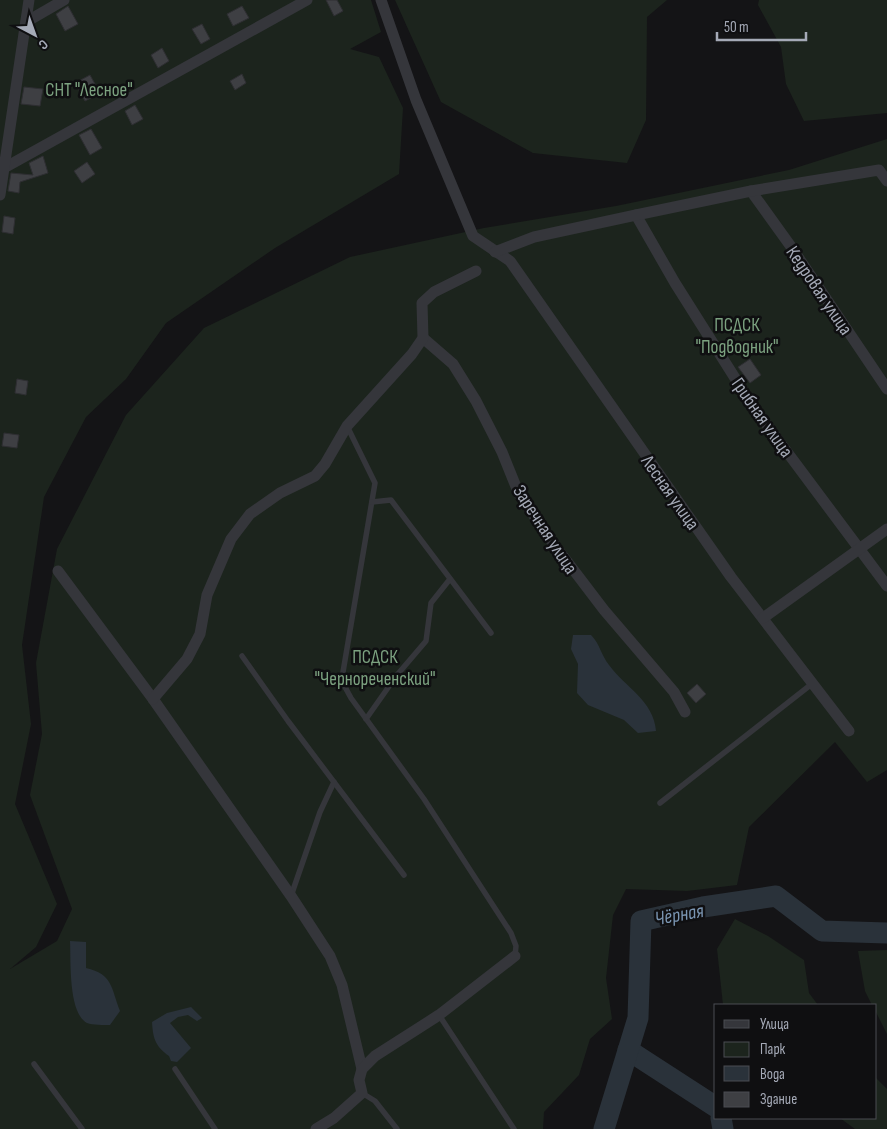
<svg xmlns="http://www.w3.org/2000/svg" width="887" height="1129" font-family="'Sofia Sans Condensed',sans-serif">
	<rect width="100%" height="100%" fill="#141416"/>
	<g fill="#1c241d">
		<path d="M0,0H371L381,32L350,49L379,57L403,108L399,174L275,248L166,323L126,379L86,417L44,497L22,645L31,724L15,804L57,904L36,947L10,969L57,941L72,909L30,795L42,734L36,663L57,549L126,415L204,328L350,257L484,228L616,206L789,170L887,139V770L867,782L835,742L749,827L737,885L687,891L626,889L613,915L606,978L612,1019L590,1039L579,1075L544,1112L543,1129H0Z"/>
		<path d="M395,0H667L647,17L646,120L627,163L533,153L441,102Z"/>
		<path d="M759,0H887V113L804,121L786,84L781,47L758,5Z"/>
		<path d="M735,919L768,936L804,960L809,993L818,1005H723L717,949Z"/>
		<path d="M887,950V1034L876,1012V1005H872L865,991L858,951Z"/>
		<path d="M876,1078L887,1089V1129H855L840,1118H876Z"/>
	</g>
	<g fill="#2a323a">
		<path d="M573,635H591C600,644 601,655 609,665C625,687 654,701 656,731L638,733L624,720L588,705L577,693L578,664L571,649Z"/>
		<path d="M70,941L86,942V968C113,974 111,988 120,1011L110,1025C103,1025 93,1025 87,1023C68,1013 71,960 70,941Z"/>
		<path d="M191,1007L202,1018L197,1021L188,1015L178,1017L170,1023L191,1048L177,1062L171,1061L169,1056C155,1046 153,1038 152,1022L167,1013Z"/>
	</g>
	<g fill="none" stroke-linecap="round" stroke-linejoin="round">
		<g stroke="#2a323a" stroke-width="21">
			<path d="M628,1050L716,1107"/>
			<path d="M721,1118L723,1129"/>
			<path d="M604,1129L638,1018L641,921L703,907L776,896L822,931L887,933"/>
		</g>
	</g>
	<g fill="#3e3f43" stroke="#2e2e32">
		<path d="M326,0H337L343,11L334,16Z"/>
		<path d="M68,6L78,24L65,31L56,14Z"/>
		<path d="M242,6L249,18L233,26L227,14Z"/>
		<path d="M202,24L210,39L201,44L192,29Z"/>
		<path d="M162,48L169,61L158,68L151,55Z"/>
		<path d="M242,74L246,83L235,90L230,81Z"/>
		<path d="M90,75L100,93L85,101L75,83Z"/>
		<path d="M24,87L43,89L40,106L21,104Z"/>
		<path d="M135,105L143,119L132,125L125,111Z"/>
		<path d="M91,129L102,148L90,155L79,135Z"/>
		<path d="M43,156L48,173L20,182L19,193L8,191L11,173L33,175L29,163Z"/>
		<path d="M87,162L95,174L82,183L74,171Z"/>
		<path d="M4,216L15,218L13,234L2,232Z"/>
		<path d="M750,359L761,375L750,383L738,367Z"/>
		<path d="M17,379L28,381L26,395L15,393Z"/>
		<path d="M4,433L19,435L17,448L2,446Z"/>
		<path d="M697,684L706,694L696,703L687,693Z"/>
	</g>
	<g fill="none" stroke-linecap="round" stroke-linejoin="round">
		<g stroke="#35363b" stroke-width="5.5">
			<path d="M347,426L375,483L343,672L345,687L351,698L424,799L511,933L516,946L515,956"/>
			<path d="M372,502L391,500L491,633"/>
			<path d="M242,656L288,721L404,875"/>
			<path d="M366,719L397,675L426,641L431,603L450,579"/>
			<path d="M660,803L813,683"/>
			<path d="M291,896L320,812L334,782"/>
			<path d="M439,1015L514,1129"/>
			<path d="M34,1064L82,1129"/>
			<path d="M175,1069L215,1129"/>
			<path d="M362,1093L375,1101L397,1129"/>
		</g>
		<g stroke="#35363b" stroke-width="11">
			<path d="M381,0L416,100L473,236L510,261L731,577L849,731"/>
			<path d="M26,22L64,0"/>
			<path d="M4,168L307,0"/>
			<path d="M751,191L792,248L887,389"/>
			<path d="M0,195L29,0"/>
			<path d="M636,215L675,283L752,405L887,586"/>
			<path d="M495,252L534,237L636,215L751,191L879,170L887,181"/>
			<path d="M423,338L453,364L476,401L502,452L519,494L553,543L604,610L674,692L685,712"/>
			<path d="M58,571L153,699L291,896L330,956L342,985L362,1069"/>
			<path d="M763,618L887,529"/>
			<path d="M153,699L187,659L200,634L207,595L231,539L250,514L280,493L315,476L325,464L347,426L412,354L423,338L422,303L434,292L476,271"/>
			<path d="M316,1129L334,1118L362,1093L359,1080L362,1069L375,1056L439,1015L515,956"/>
		</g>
	</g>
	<g text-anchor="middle" stroke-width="5" stroke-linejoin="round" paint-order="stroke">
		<g font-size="19" fill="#7ca280" stroke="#0f0f11">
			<text x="89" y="96">СНТ "Лесное"</text>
			<text x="737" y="331">ПСДСК<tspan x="737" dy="22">"Подводник"</tspan></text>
			<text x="375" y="663">ПСДСК<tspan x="375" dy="22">"Чернореченский"</tspan></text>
		</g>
		<g font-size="19" fill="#a5aab7" stroke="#0f0f11">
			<text transform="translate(820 290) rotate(56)" y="7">Кедровая улица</text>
			<text transform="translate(763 417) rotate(55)" y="7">Грибная улица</text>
			<text transform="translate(671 492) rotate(55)" y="7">Лесная улица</text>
			<text transform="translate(546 529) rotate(57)" y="7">Заречная улица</text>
		</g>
		<g font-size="20" font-style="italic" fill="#7b96b3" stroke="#0f0f11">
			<text transform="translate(679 914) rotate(-10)" y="7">Чёрная</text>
		</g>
	</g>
	<rect x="714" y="1004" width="162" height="115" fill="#0f0f11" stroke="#4b4d53"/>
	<rect x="724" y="1020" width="25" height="8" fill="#35363b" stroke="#4b4d53"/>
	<text x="760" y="1029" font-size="15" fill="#a5aab7">Улица</text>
	<rect x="724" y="1042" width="25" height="15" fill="#1c241d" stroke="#4b4d53"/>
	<text x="760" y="1054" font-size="15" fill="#a5aab7">Парк</text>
	<rect x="724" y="1066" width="25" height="15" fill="#2a323a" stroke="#4b4d53"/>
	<text x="760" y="1079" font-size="15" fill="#a5aab7">Вода</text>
	<rect x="724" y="1092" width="25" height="15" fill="#3e3f43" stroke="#4b4d53"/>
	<text x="760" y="1104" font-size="15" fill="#a5aab7">Здание</text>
	<g transform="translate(35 35) rotate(139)" stroke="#0f0f11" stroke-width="4" paint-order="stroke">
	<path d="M0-4L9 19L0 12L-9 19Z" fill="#a5aab7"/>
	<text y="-8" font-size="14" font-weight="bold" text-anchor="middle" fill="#a5aab7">С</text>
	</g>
	<path d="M717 32v8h89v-8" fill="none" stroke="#a5aab7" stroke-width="2.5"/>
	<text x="724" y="32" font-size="15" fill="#a5aab7" stroke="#0f0f11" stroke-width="4" paint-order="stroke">50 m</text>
</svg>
